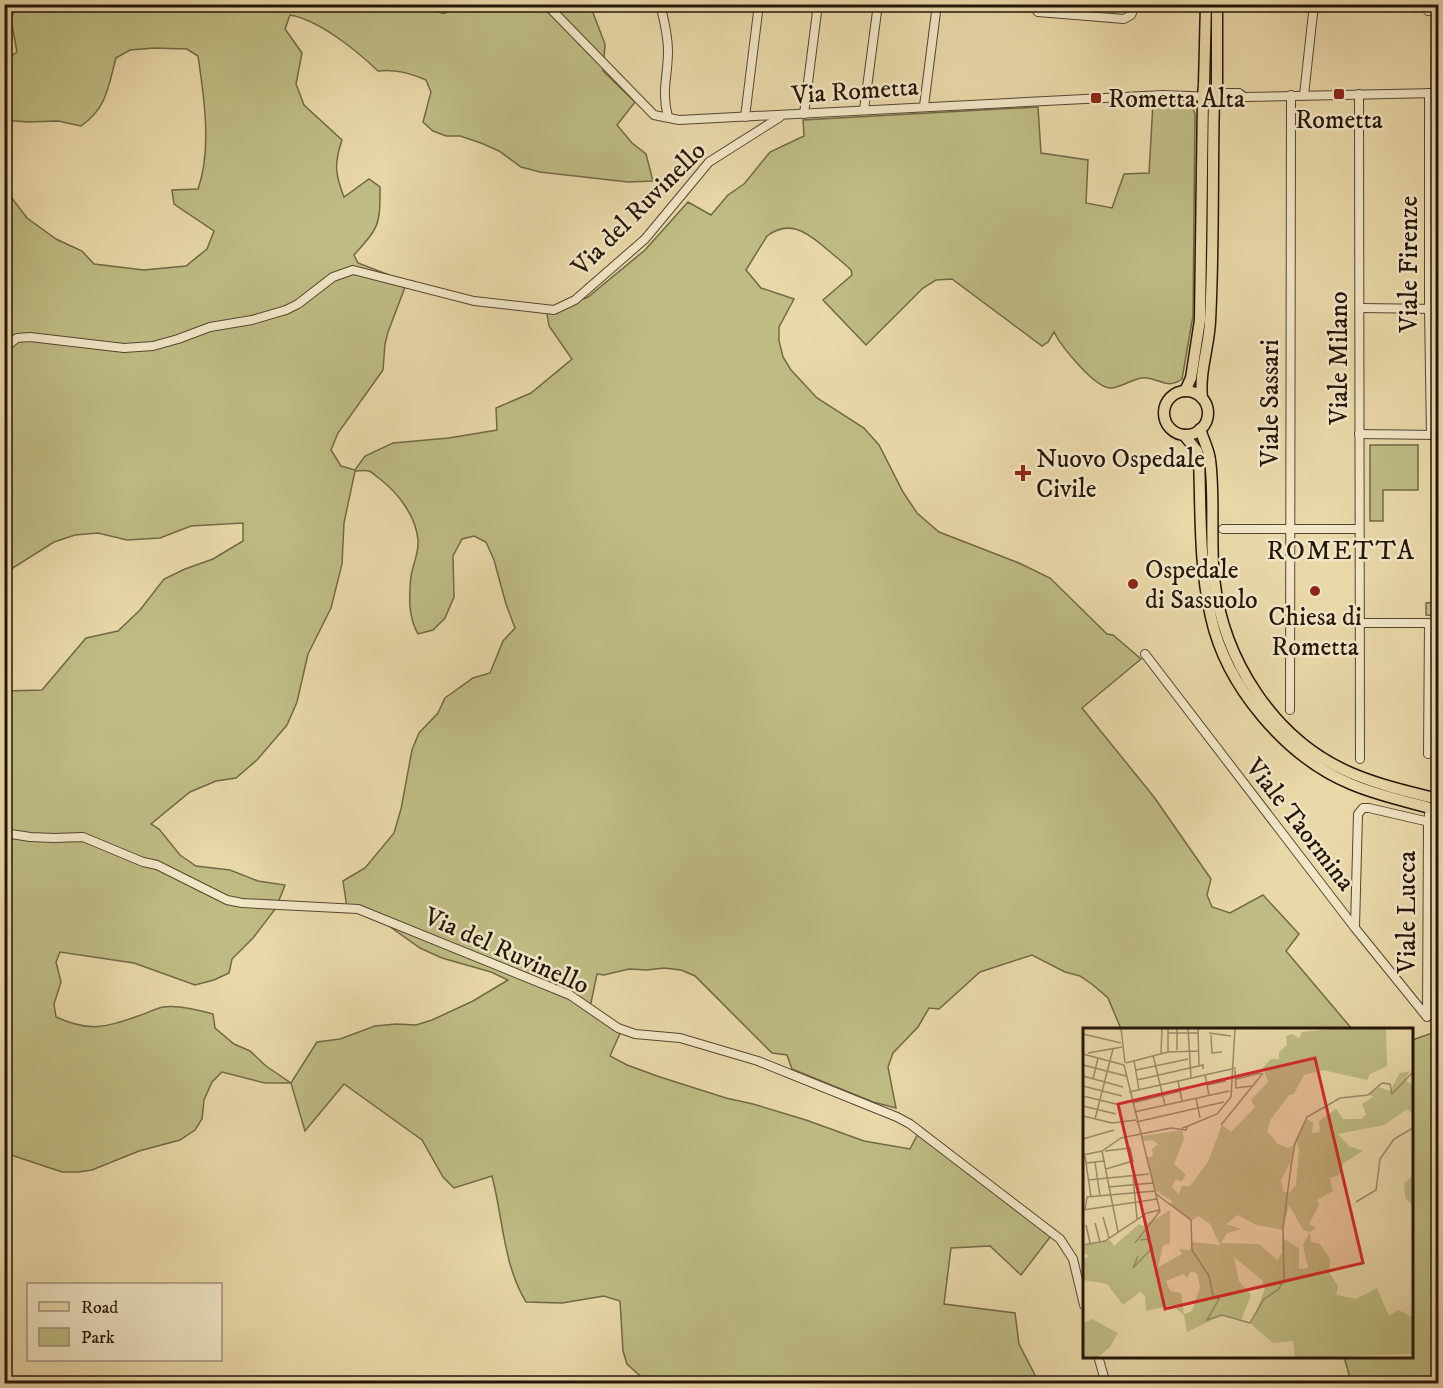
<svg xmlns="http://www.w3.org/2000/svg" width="1443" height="1388" font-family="'IM FELL DW Pica',serif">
	<rect width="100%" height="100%" fill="#e9d8a8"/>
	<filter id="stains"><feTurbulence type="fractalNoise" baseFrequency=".00333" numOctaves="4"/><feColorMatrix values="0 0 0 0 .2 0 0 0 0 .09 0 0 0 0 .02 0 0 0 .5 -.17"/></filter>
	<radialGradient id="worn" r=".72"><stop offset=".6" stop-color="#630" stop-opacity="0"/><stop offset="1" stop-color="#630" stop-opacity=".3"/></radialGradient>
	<g fill="#bebc83" stroke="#716946" stroke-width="1.5" fill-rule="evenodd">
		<path d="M17,5H590L605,44L603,71L635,102L617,125L632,143L646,154L653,181L628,182L540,172L521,167L499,151L481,143L460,136H446L433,131L423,122L431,92L426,80C409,73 396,69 378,71C356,50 319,20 290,15L285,29L302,53L296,84L304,105L342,140C334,164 335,174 344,197L369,179L380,187C380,225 380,226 354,255L358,263L407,282L388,332L385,344L383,370L338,433L331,450L341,466L355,470L365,456L393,443L449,438L497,430L496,408L531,393L572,359L549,326L546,308H560L588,297L645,250L688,202L711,215L728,195L744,184L770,152L804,136L803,120L1038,107L1041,153L1088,160L1086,203L1112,208L1124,174L1149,173L1153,103L1178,102L1193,109L1195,114L1193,316L1182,379C1169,389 1161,380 1147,378C1136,376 1123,387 1112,388C1096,390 1061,346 1054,332L1048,342L1042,346L952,279L936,280L923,288L866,345L823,300L852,275L851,270C842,261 832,254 822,245C805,231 788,220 767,236L746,270L761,288L794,299L779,327V341L783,357L791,370L817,398L864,428L879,445L903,492L917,513L939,532L1019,563L1050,578L1107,634L1113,635L1141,659L1082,708L1154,797L1211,879L1207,895L1212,907L1230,913L1263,895L1299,934L1286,951L1352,1029H1121L1108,998L1093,985L1080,976L1065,972L1032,955L980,972L939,1009L929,1008L918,1027L893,1053L888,1067L896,1108L873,1102L792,1069L787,1055L772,1053L695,976L681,970L664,968L647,970L629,969L604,975L597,974L589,1012L621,1031L610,1056L627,1065L660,1077L726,1098L753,1104L806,1120L864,1141L910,1149L921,1128L1054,1232L1021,1275L990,1246L951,1248L944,1304L1015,1313L1019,1344L1039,1383H648L627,1364L623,1351L620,1301L604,1296L562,1303L526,1302C503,1264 503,1218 492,1176L454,1188L443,1177L422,1140L344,1084L305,1131L291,1083H265L222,1072L212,1082L204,1100L202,1119L195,1130L180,1140L139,1151L92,1170L78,1172H62L5,1153V691L42,690L86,638L118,631L140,610L164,579L185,569L213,559L243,541V523L191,526L160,538L127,540L98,533L75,535L54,542L5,573V194L11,197L27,218L56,239L82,251L94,264L144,270L186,266L207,249L214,231L174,204L172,190L198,189C212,150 204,96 198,56L187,49L154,48L130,50L116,58C108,87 107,108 81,126L58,121L27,122L5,120L4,61L17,52L11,19ZM355,471C359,471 365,470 369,471C372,472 377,477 380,479C398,493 416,516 418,540C419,553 413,564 411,576C409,596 408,617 418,634L433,630L445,618L454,597L453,556L462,539L474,536L486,542L494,560L506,604L515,628L503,641L490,673L473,678L445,698L438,713L419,733L412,750L401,809L394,833L365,868L343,881L347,908L386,924L420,948L442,958L491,972L508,980L473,1001L432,1020L416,1025L396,1024L375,1026L340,1039L317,1042L291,1083L266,1066L250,1051L234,1044L215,1028L213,1014C198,1010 179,1005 163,1007C156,1008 148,1013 141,1015C106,1027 91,1033 56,1017L54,1004L61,982L56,962L60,952L134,963L195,985L214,980L229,973L232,959L253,938L276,908L285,885L258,881L230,870L196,866L180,855L159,829L151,824L190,792L216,781L236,778L257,760L287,725L297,702L308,654L331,608L342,564L344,523Z"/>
		<path d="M1370,445H1418V490H1383V521H1370Z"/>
		<path d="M1438,602V616L1426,615V603Z"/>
		<path d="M1438,1031V1383H1347L1349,1374L1344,1357L1412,1356V1040Z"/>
	</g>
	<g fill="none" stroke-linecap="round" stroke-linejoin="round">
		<g stroke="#554632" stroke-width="10">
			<g id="minor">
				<path d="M432,4L443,9L453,4"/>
				<path d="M546,4L654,115L679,120L1163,95L1214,97C1221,102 1235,101 1244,97L1438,93"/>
				<path d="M660,4C664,20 668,34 668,51C668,76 661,91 668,117"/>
				<path d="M1031,4L1038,12L1124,19L1131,15L1136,4"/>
				<path d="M1428,11L1431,4"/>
				<path d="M1429,93V309L1431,435"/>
				<path d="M1359,94L1360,759"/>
				<path d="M1304,95L1314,4"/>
				<path d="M1214,97L1220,93H1239L1244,97"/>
				<path d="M924,106L937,4"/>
				<path d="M864,110L878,4"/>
				<path d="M804,114L818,4"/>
				<path d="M745,117L759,4"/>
				<path d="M1360,308L1438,309"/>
				<path d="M4,348L17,338L30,337L124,348L153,346L178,339L210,327L252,320L286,310L298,304L333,277L353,270L474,301L554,310L575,300L645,239L709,162L780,117"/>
				<path d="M1359,434L1438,435"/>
				<path d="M1223,529H1359"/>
				<path d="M1359,623H1438"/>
				<path d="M1145,654L1355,928L1427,1017"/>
				<path d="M1290,710L1291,95"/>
				<path d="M1428,754L1429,623"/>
				<path d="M4,829L11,834L30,837L54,838L83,837L143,862L157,865L227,900L242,903L358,909L570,995L618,1028L635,1034L680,1038L758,1061L897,1117L910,1124L1060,1239L1073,1259L1084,1305"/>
				<path d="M1355,927L1358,814L1363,808H1369L1438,824"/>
				<path d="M1427,1016L1428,821L1430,808"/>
				<path d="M1098,1356L1106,1384"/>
			</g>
		</g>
		<g stroke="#24160a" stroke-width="13">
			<g id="major">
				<path d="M1185,391L1191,378L1200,320L1203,96L1204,85L1206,4"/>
				<circle cx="1186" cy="413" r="22"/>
				<path d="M1202,398C1199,372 1209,347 1210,321C1214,247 1212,171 1214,97L1217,85V4"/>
				<path d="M1200,429C1203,439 1209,450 1210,460C1215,499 1210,539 1214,578C1223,660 1274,740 1351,773C1379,785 1409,792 1438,799"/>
				<path d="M1184,435L1197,451L1199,458C1201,511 1199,566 1211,617C1226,686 1286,757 1351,784C1379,796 1409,802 1438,810"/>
			</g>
		</g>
		<use href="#minor" stroke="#f1e6c6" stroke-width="8"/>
		<use href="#major" stroke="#e9d8a8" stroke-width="10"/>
	</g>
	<g fill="#8f2418" stroke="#f1e6c6" stroke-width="2">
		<rect x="1333" y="88" width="12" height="12" rx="3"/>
		<rect x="1090" y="92" width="12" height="12" rx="3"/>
		<path d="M1020 464h6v6h6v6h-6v6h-6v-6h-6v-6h6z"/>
		<circle cx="1133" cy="584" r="6"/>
		<circle cx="1315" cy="591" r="6"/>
	</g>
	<g text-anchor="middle" stroke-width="5" stroke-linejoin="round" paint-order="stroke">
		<g font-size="26" fill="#24160a" stroke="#f1e6c6">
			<text transform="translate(855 90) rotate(-4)" y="9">Via Rometta</text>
			<text transform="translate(638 208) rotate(-45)" y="9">Via del Ruvinello</text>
			<text transform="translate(1408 264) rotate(-90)" y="9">Viale Firenze</text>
			<text transform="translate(1338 358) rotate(-90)" y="9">Viale Milano</text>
			<text transform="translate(1269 403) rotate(-90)" y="9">Viale Sassari</text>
			<text transform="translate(1301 824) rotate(52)" y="9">Viale Taormina</text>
			<text transform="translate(1406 912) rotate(-90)" y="9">Viale Lucca</text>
			<text transform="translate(507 950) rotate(24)" y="9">Via del Ruvinello</text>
		</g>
		<g font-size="26" fill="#24160a" stroke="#f1e6c6" text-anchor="start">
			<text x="1108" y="107">Rometta Alta</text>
			<text x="1339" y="128" text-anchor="middle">Rometta</text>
			<text x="1036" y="467">Nuovo Ospedale<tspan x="1036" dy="30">Civile</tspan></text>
			<text x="1145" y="578">Ospedale<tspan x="1145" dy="30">di Sassuolo</tspan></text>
			<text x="1315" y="625" text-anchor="middle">Chiesa di<tspan x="1315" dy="30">Rometta</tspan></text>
		</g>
		<g font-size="27" letter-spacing="1.5" fill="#24160a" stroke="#f1e6c6">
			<text x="1341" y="559">ROMETTA</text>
		</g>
	</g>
	<g transform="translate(1083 1028)">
		<rect width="330" height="330" fill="#e9d8a8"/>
		<path d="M303,0L304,38L287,46L284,52L240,42L221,47L211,66L206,67L188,91L184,103L195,116L205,120L211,117L208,133L198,152L201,164H207L213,157L216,121L213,113L223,91L230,94L229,105L237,104L236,93L253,81L260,91H279L283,86L279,76L290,69L285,66L296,59L307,63L317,45L327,43L322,52L330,57V86L324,81L301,97L255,106L266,118L280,123L261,135L256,147L247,150L250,163L234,172L236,177L226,196L233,200L227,204L228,214L237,216L247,231L246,244L255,258L253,267L273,271L294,260L306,288L316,282L330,290V326L212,330L210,313L190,315L168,296L182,261L179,252L151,229L156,253L168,267L158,292L140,287L104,304L101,287L89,277L63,283L62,268L57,264L40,277L24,256L0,252V231L6,228L0,224V218L27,212L31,218L56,196L61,198L87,182V215L80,218L75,239L99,226L96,221L107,222L109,214L137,217L127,196L115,188L108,193L88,176L89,173L73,163L63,130L70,128L69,121L75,116L69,112L59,113V108L99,102L101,111L91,136L103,147L98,154L93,151L89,159L96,166L99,158H107L125,134L139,97L148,104L172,79L168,72L185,54L180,40L188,31H196V24L204,17L203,8L209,6L216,10L219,4L249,1ZM206,177L220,202L227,204L220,217L225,240L216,241V221L203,212L199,211V225L194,232L176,216L138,215L144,205L159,201L143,196L155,187L173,197L200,202ZM108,243L114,246L117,259L109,283L101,286L98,265L87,263L83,253L100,246L104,250ZM330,148V177H329L322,170L321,155ZM9,291L35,305L27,319L14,330H0V295Z" fill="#bebc83" fill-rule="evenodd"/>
		<path fill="none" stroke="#9a8a69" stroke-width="1.5" d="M38,0L42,35M105,0L108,50M115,0L116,38M85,5H115M126,5L148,8M0,6L38,15M128,7L129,25L139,24M94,22V0M85,24V0M5,25L39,19M78,25L79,0M0,26L41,37M70,27L82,77M51,32L56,62M43,35L85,24L115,23M0,37L43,48M41,37L77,183L52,215M53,42L105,31M152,42L153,60L168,58M122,47L126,67M0,48L40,59M10,51L15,30M153,51L178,45M54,52L120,37V41M95,53L99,73M124,57L143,53M0,58L39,68M46,64L153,40M0,68L37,77M113,70L117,90M49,75L97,63M0,78L33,86M51,84L146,63M0,88L29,95L53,92M12,91L30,21M53,94L141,74M138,97L180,45M105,98L134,86L148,69L152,0M0,111L31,102M19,123L35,204M22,123L47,120L50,133L23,141M0,127L19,123L38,110L88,100L103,102L105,98L99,100M2,128L8,169M12,134L17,168M3,135L21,133M50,148L54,191M5,152L66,146M25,159L70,155M73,166L108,192L109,222L126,248L130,268L136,271L124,292L139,287L167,295L181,271L195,262L201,252L200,200L208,138L212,115L224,89L257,70L285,67L299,55L307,56L309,66L330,44M273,174L293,162L297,131L311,111L330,100M0,182L74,171M2,182L4,169L72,163M20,189L26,210M12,195L17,214M3,197L7,215M0,217L22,213L64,185L77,182M55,228L50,240L69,220L64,211L57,212"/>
		<path fill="#d62828" fill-opacity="0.15" stroke="#d62828" stroke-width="3" d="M232,30L280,235L82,281L35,76Z"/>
		<rect width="330" height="330" fill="none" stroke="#24160a" stroke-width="3"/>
	</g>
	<rect width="1443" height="1388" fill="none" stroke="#e9d8a8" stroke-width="24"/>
	<rect x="6" y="6" width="1431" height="1376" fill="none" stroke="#24160a" stroke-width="3"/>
	<rect x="12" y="12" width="1419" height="1364" fill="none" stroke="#24160a" stroke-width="1.5"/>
	<rect x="27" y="1283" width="195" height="78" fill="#f1e6c6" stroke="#9f937b" stroke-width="1.5"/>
	<rect x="39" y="1302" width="30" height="9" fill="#e9d8a8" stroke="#9f937b" stroke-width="1.5"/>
	<text x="81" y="1313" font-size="18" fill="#24160a">Road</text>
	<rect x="39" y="1328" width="30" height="18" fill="#bebc83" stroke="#9f937b" stroke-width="1.5"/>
	<text x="81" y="1343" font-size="18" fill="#24160a">Park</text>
	<rect width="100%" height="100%" filter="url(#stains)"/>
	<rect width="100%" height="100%" fill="url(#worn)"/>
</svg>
